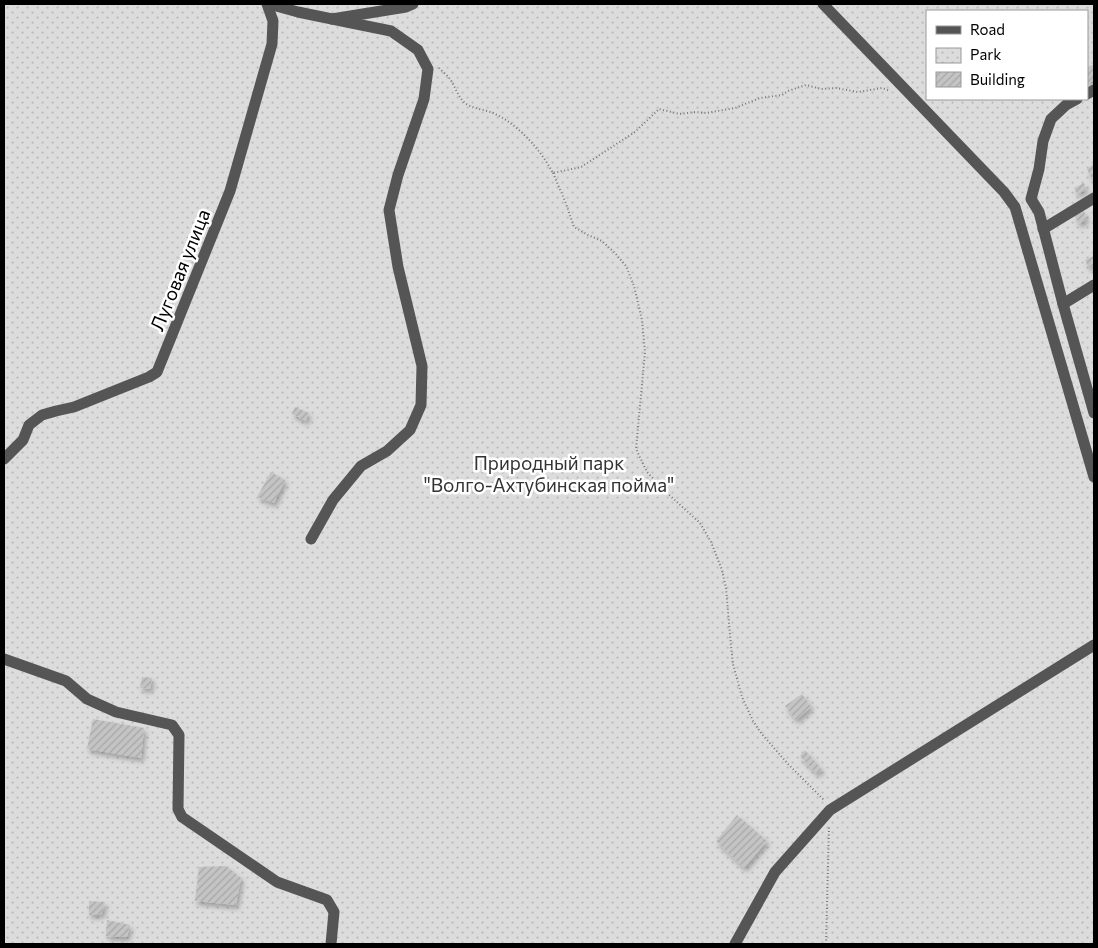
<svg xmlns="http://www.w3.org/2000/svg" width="1098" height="948" font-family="Commissioner,sans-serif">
	<defs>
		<pattern id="park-dots" width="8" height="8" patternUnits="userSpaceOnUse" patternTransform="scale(1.25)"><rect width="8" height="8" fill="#dcdcdc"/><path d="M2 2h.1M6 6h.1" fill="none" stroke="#bbb" stroke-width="1.8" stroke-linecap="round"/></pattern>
		<pattern id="building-hatch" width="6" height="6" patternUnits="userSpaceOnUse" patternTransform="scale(1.25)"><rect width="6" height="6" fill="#c4c4c4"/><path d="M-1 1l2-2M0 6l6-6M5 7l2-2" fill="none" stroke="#a7a7a7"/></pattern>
		<filter id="shadow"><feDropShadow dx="2.5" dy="4" stdDeviation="2.5" flood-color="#0004"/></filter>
	</defs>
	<rect width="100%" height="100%" fill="#fff"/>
	<path fill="url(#park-dots)" fill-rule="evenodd" d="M4,4H1094V944H4ZM927,11H1087V99H927Z"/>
	<g fill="url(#building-hatch)" filter="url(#shadow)">
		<path d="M1094,64V80L1088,83L1087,80V68Z"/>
		<path d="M1094,164V183L1087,169Z"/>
		<path d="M1084,183L1086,189L1077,194L1074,188Z"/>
		<path d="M1084,210L1086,220L1079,224L1074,215Z"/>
		<path d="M1094,256V266L1089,268L1085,260Z"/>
		<path d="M295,407L309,413L306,421L292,414Z"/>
		<path d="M271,472L285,480L274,503L257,497Z"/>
		<path d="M142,677L152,678L150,689L140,688Z"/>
		<path d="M802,694L811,707L796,720L785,706Z"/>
		<path d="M93,719L144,728L141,758L87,749Z"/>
		<path d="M805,750L822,770L816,773L800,756Z"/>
		<path d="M737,815L767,841L744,868L716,841Z"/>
		<path d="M226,866L241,878L236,905L195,901L199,867Z"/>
		<path d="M89,901L105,902L102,914L89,915Z"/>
		<path d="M107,920L130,925L127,937L106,936Z"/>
	</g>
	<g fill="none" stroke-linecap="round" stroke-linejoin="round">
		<g stroke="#777" stroke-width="2" stroke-dasharray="1 2.5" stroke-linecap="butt">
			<path d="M439,68C442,71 447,75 450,79C455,86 457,95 464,102C471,109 484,109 493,113C518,124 540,149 553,173L581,167L635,132L659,109L680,114L695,112L706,113L735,108L760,98L782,95L788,91L806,85L821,89L836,88L858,92L882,88L890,91"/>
			<path d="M553,173L565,201L574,227L588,235L602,241L615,253L626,266L634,286L642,320L645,352L636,449L647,472L666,492L700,523L711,542L722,570L726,588L731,646L733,664L742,697L753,721L761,733L788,764L825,801"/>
			<path d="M826,944L829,827"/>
		</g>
		<g stroke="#555" stroke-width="11">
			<path d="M269,4L298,12L332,19L406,7L413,4"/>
			<path d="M823,4L1004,192L1015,207L1094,477"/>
			<path d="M1087,94L1094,90"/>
			<path d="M1077,99L1066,105L1051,119L1043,141L1039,169L1031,199L1039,212L1063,304L1094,413"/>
			<path d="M1043,229L1094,198"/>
			<path d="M1063,304L1094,285"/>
			<path d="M4,459L23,440L29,425L42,415L56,411L74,407L149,377L157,372L230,191L272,44L273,21L267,4"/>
			<path d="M311,539L333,500L361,466L387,451L410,430L421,405L422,366L398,267L389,210L398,175L424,99L428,69L418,50L391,31L332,19"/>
			<path d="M4,659L66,681L87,699L116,712L172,725L179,735L178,809L182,817L277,882L327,900L334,912L331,944"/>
			<path d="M735,944L775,872L830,810L1094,645"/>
		</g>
	</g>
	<g text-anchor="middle" stroke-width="5" stroke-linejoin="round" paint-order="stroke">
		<g font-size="19" fill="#000" stroke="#fff">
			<text transform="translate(180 270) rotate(-68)" y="7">Луговая улица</text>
		</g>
		<g font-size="19" fill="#333" stroke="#fff">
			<text x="549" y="470">Природный парк<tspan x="549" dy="22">"Волго-Ахтубинская пойма"</tspan></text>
		</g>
	</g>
	<rect width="1098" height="948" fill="none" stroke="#000000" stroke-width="10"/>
	<rect x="926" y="10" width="162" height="90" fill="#ffffff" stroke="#999999"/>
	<rect x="936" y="26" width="25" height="8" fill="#555555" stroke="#999999"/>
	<text x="970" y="35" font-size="15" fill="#000000">Road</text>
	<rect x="936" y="48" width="25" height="15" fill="url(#park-dots)" stroke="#999999"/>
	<text x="970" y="60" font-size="15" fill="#000000">Park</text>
	<rect x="936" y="72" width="25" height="15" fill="url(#building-hatch)" stroke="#999999"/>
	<text x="970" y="85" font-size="15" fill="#000000">Building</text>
</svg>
